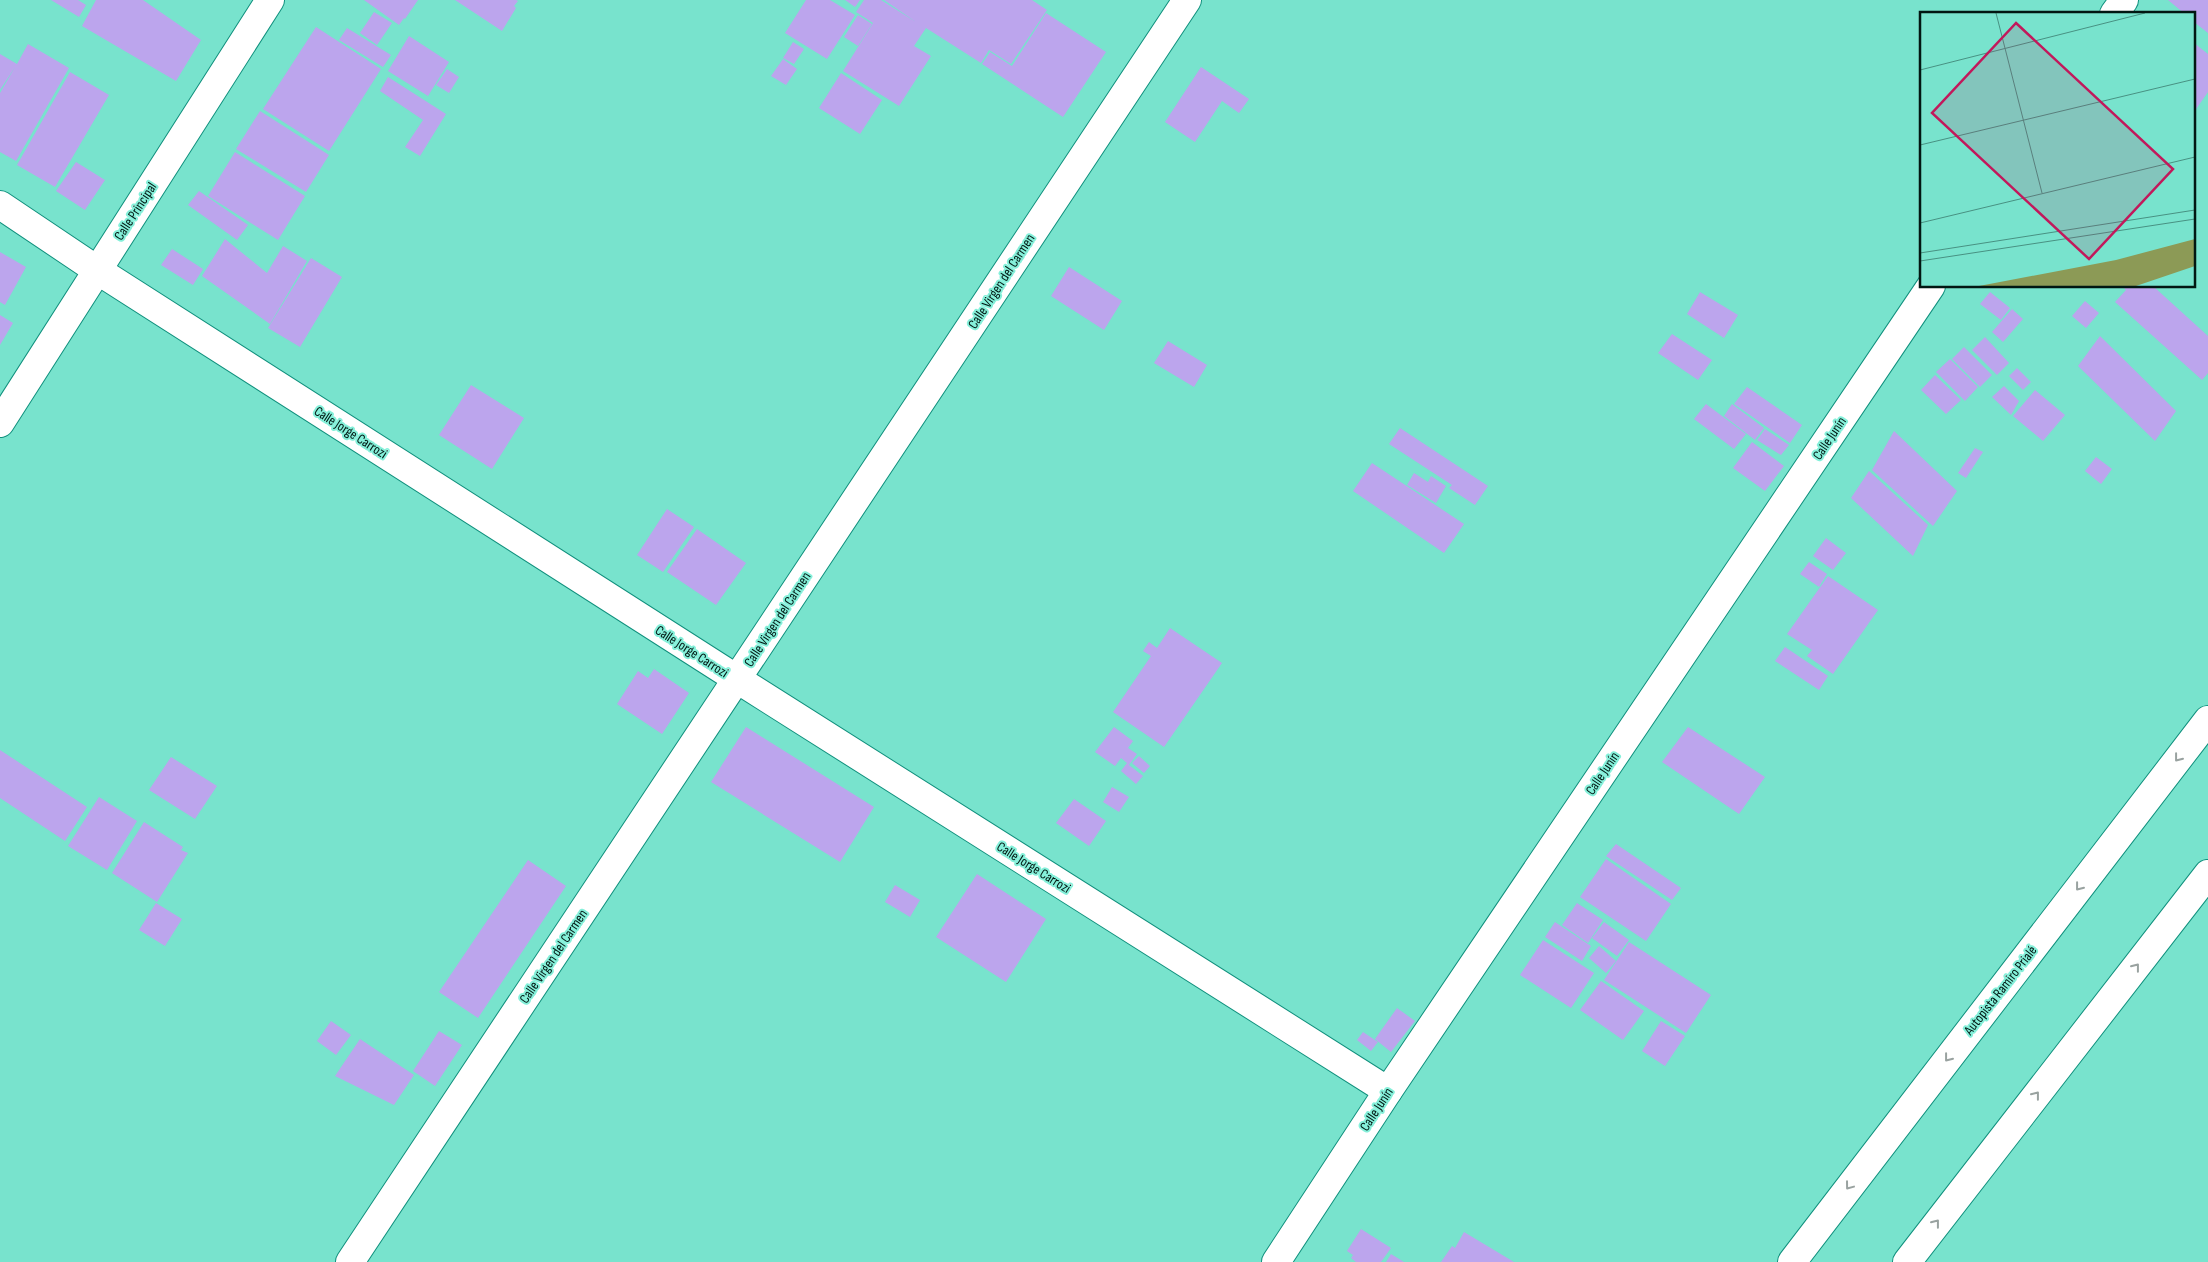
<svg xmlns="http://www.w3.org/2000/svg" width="2208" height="1262" font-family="'Sofia Sans Condensed',sans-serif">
	<rect width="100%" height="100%" fill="#78e3cd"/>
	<g fill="#bca5ed">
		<path d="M51,0H78L86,5L79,17Z"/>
		<path d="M96,0H143L201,40L176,81L82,26Z"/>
		<path d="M364,0H418L405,19L404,18L399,25Z"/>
		<path d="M455,0H516L518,1L514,6L516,8L502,31Z"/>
		<path d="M806,0H830L855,15L827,59L785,33Z"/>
		<path d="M845,0H860L855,7Z"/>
		<path d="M864,0H881L916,22L884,0H1032L1047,10L1011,64L989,50L981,63L926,28L914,46L931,56L899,106L843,71L873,23L856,12Z"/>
		<path d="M2168,0H2208V33L2194,22V14H2185Z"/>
		<path d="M374,12L392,23L377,45L360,33Z"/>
		<path d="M1046,13L1106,52L1063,117L982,64L990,52L1012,66Z"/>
		<path d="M858,15L872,24L858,46L844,37Z"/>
		<path d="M316,27L381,69L329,151L263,109Z"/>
		<path d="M347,28L391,55L383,67L339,40Z"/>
		<path d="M409,36L449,62L428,96L388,71Z"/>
		<path d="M793,42L804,49L794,64L783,58Z"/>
		<path d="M2194,43L2208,54V92L2194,112Z"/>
		<path d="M28,44L69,68L16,161L0,152V93L15,67L0,90V54L17,64Z"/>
		<path d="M783,59L797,69L786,85L771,76Z"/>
		<path d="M1201,67L1249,99L1239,113L1222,101L1195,142L1165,122Z"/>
		<path d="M447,69L459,77L449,93L436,85Z"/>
		<path d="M70,72L109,95L55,187L17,165Z"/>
		<path d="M841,73L882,100L860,134L819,108Z"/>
		<path d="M388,77L446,114L420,156L405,147L423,120L380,91Z"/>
		<path d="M260,111L329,155L306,192L236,149Z"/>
		<path d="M235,152L305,196L278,240L208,196Z"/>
		<path d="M76,162L105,180L85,210L56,191Z"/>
		<path d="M199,191L248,225L237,240L188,205Z"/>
		<path d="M225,239L267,273L283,246L307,261L270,324L202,276Z"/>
		<path d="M172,249L203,269L193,285L161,265Z"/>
		<path d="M0,252L26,267L5,305L0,302Z"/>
		<path d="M311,258L342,277L300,347L268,328Z"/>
		<path d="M1069,267L1122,301L1104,330L1051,296Z"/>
		<path d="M2122,286H2153L2208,336V373L2202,380L2115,302L2126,290Z"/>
		<path d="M1700,292L1738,315L1724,338L1687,314Z"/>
		<path d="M1990,292L2010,308L2001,320L1980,304Z"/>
		<path d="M2085,301L2099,313L2086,328L2072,316Z"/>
		<path d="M2012,309L2023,319L2003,342L1992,332Z"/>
		<path d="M0,315L13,323L0,345Z"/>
		<path d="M1672,334L1712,360L1698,380L1658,353Z"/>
		<path d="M2100,336L2176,411L2155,441L2078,366Z"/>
		<path d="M1985,337L2009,363L1997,375L1972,350Z"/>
		<path d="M1168,341L1207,365L1194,387L1154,363Z"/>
		<path d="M1964,347L1992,375L1980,387L1952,359Z"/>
		<path d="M1950,359L1978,387L1965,401L1936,372Z"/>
		<path d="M2017,368L2031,382L2023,390L2009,376Z"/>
		<path d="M1935,375L1961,400L1946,414L1921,390Z"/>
		<path d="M471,385L524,418L492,469L439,435Z"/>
		<path d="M2004,386L2019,401L2011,415L1992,397Z"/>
		<path d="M1747,387L1802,425L1790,443L1734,404Z"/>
		<path d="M2035,390L2065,415L2043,441L2013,416Z"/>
		<path d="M1706,404L1746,434L1734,449L1694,419Z"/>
		<path d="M1732,404L1764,428L1755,440L1724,416Z"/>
		<path d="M1400,428L1488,486L1475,505L1449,488L1452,485L1389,444Z"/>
		<path d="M1765,429L1789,445L1781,455L1757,440Z"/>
		<path d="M1894,431L1957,491L1933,526L1872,470Z"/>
		<path d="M1752,442L1784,466L1765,491L1733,468Z"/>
		<path d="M1975,448L1983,452L1966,478L1958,473Z"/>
		<path d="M2096,457L2112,469L2101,484L2085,471Z"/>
		<path d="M1372,463L1464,524L1444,553L1353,491Z"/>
		<path d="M1869,471L1928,525L1913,556L1851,498Z"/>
		<path d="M1414,473L1428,482L1431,476L1446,486L1436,503L1407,485Z"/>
		<path d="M667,509L694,527L663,572L637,555Z"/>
		<path d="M697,529L746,563L716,605L667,572Z"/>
		<path d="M1826,538L1846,553L1833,570L1813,556Z"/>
		<path d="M1809,562L1827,574L1819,587L1800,574Z"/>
		<path d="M1828,576L1878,610L1833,674L1807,656L1812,650L1787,634Z"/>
		<path d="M1170,628L1222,663L1164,747L1113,712L1151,656L1143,651L1149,642L1157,648Z"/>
		<path d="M1785,647L1828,676L1819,690L1775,661Z"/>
		<path d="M654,669L689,693L662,734L617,704L638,671L648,678Z"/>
		<path d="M746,727L874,807L840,862L711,782Z"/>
		<path d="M1114,727L1133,741L1128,748L1137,754L1129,765L1143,776L1136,784L1121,771L1127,763L1121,758L1115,766L1095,752Z"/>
		<path d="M1688,727L1765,777L1739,814L1662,762Z"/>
		<path d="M0,750L87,807L65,841L0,798Z"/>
		<path d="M1139,756L1150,766L1144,773L1132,763Z"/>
		<path d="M171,757L217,786L195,819L149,790Z"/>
		<path d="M1112,787L1129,797L1119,812L1103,802Z"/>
		<path d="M99,797L137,821L107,870L68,846Z"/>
		<path d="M1074,799L1106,821L1089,846L1056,823Z"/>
		<path d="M144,822L183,847L181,850L188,853L157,902L112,873Z"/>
		<path d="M1616,844L1681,888L1672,900L1606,856Z"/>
		<path d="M1606,859L1671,904L1646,941L1580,897Z"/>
		<path d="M528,860L566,886L478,1018L439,992Z"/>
		<path d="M977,874L1046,919L1006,982L936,937Z"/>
		<path d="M895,885L920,900L910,917L885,902Z"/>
		<path d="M156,903L182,919L165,946L139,930Z"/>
		<path d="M1577,903L1603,920L1588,943L1562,925Z"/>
		<path d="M1555,922L1591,946L1582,961L1545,937Z"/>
		<path d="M1604,922L1629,940L1617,956L1592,938Z"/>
		<path d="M1543,940L1594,973L1571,1008L1520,975Z"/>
		<path d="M1629,942L1711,995L1686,1033L1604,980Z"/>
		<path d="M1599,946L1616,961L1606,973L1589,958Z"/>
		<path d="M1601,981L1644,1011L1623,1040L1580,1010Z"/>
		<path d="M1397,1008L1415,1021L1391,1052L1375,1039Z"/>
		<path d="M331,1021L351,1035L336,1055L317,1041Z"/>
		<path d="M1661,1021L1685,1036L1665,1066L1642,1051Z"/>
		<path d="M439,1031L462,1045L435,1086L413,1071Z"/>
		<path d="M1363,1032L1378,1042L1371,1051L1357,1040Z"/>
		<path d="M360,1039L414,1075L394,1105L335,1076Z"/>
		<path d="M1361,1229L1391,1248L1381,1262H1356L1351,1258L1353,1255L1347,1251Z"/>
		<path d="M1464,1232L1514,1262H1441L1452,1246L1455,1248Z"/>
		<path d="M1391,1254L1404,1262H1386Z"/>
	</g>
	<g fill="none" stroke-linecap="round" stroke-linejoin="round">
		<g stroke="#10907d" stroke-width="30">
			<g id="minor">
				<path d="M2114,14L2124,0"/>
				<path d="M0,205L97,270L737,679L1388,1091"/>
				<path d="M0,423L270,0"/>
				<path d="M350,1262L1187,0"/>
				<path d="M1276,1262L1388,1091L1931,286"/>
			</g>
		</g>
		<g stroke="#10907d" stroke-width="30">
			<g id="highway">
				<path d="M1792,1262L2208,720"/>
				<path d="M1907,1262L2208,874"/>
			</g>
		</g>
		<use href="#minor" stroke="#fff" stroke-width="28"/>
		<use href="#highway" stroke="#fff" stroke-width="28"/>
	</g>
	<defs><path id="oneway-chevron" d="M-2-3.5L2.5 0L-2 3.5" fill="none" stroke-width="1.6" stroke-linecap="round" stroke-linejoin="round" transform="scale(1.25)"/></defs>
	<g stroke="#99a2a0">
		<use href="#oneway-chevron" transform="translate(2178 758) rotate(128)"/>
		<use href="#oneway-chevron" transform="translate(2079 887) rotate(128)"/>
		<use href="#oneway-chevron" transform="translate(2136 967) rotate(-52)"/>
		<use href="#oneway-chevron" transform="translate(1948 1058) rotate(128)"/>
		<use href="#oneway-chevron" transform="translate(2036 1095) rotate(-52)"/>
		<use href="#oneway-chevron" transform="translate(1849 1186) rotate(127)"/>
		<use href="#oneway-chevron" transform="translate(1936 1223) rotate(-52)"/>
	</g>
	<g text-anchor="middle" stroke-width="4" stroke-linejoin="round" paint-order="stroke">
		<g font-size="14" fill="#011712" stroke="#85f0da">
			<text transform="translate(135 211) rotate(-57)" y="5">Calle Principal</text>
			<text transform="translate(1001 281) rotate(-57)" y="5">Calle Virgen del Carmen</text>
			<text transform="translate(351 432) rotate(33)" y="5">Calle Jorge Carrozi</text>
			<text transform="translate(1829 438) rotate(-56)" y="5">Calle Junín</text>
			<text transform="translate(777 619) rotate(-57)" y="5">Calle Virgen del Carmen</text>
			<text transform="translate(692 651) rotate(33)" y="5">Calle Jorge Carrozi</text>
			<text transform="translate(1602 773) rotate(-56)" y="5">Calle Junín</text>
			<text transform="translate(1034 867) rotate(32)" y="5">Calle Jorge Carrozi</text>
			<text transform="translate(553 956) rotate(-56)" y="5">Calle Virgen del Carmen</text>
			<text transform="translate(2000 990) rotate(-52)" y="5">Autopista Ramiro Prialé</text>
			<text transform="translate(1376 1109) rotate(-57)" y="5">Calle Junín</text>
		</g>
	</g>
	<g transform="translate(1920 12)">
		<rect width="275" height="275" fill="#78e3cd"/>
		<path d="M275,227V254L216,274H59L196,248Z" fill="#8c9a56"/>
		<path fill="none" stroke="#489182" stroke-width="1" d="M76,1L122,181M0,58L225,1M0,133L275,67M0,211L275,145M0,241L275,198M0,249L275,207"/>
		<path fill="#c2185b" fill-opacity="0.15" stroke="#c2185b" stroke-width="2.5" d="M96,11L253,157L169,247L12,101Z"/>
		<rect width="275" height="275" fill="none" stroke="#011712" stroke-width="2.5"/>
	</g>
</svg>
